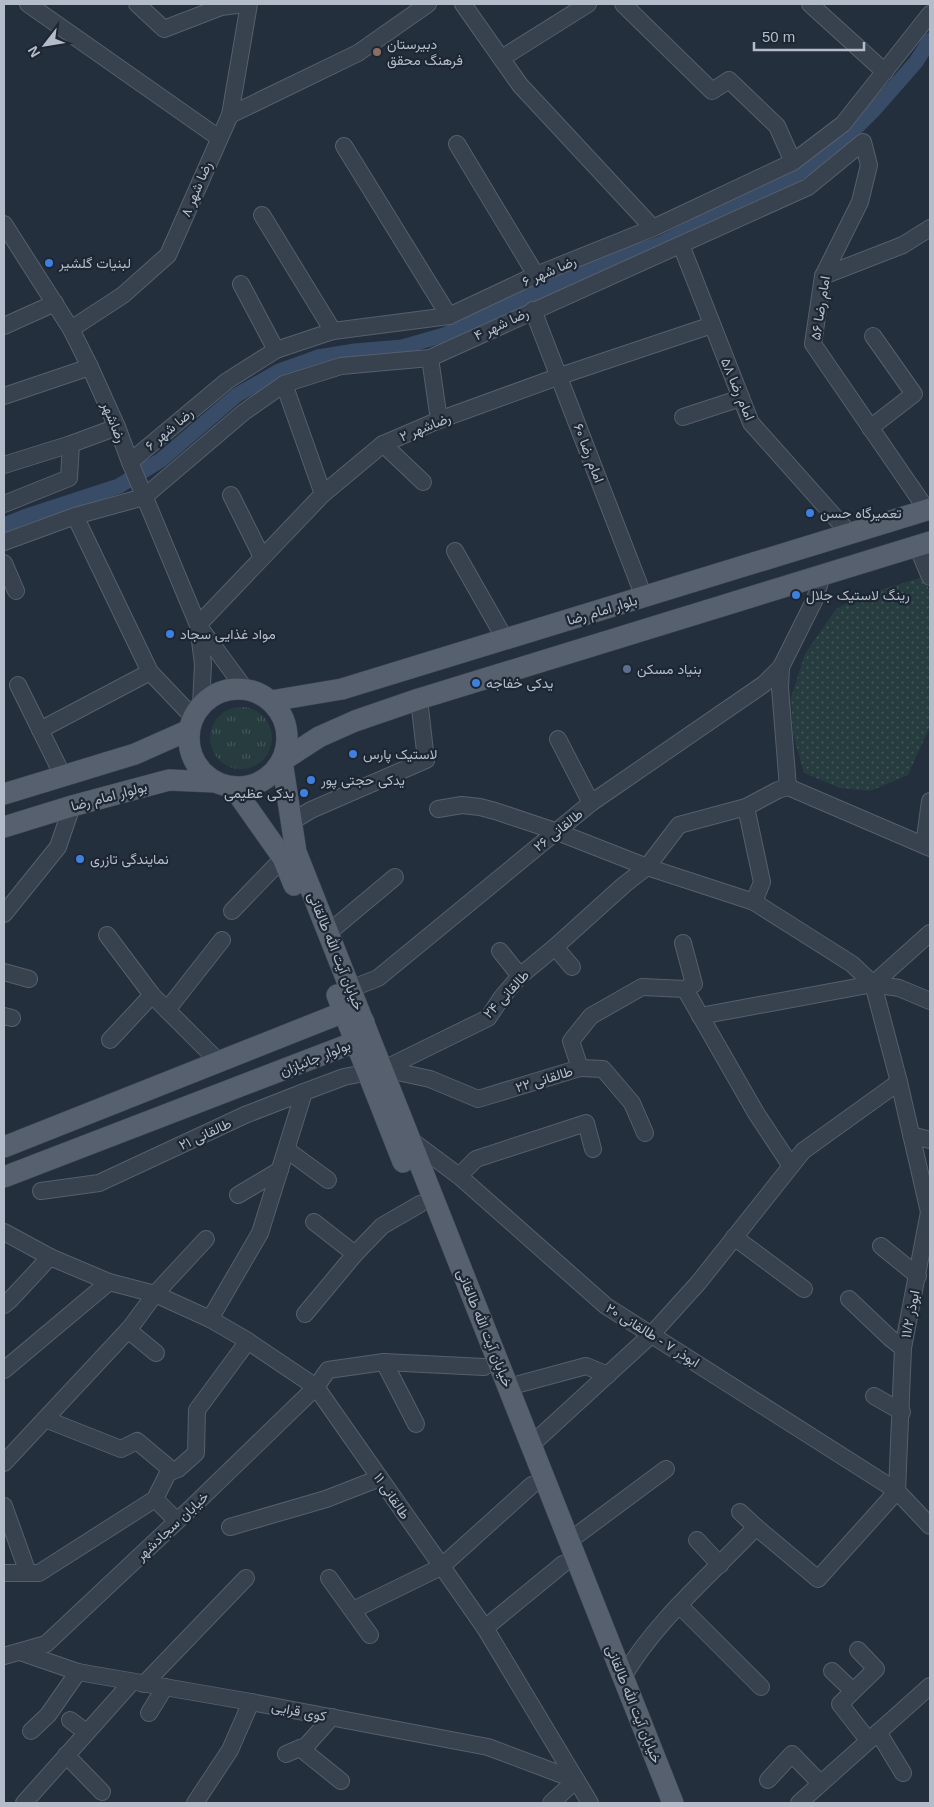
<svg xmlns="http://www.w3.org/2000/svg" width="934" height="1807" font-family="Helvetica,Vazirmatn,sans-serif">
	<defs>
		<pattern id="grass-tufts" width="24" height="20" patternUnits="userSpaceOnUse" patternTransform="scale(1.25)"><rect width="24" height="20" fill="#263c3f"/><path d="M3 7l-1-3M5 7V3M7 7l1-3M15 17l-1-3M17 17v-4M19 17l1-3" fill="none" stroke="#435659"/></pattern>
		<pattern id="park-dots" width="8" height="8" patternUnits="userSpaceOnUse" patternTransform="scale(1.25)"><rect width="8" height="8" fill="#263c3f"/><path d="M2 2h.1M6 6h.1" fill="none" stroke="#435659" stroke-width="1.8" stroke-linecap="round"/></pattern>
	</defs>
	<rect width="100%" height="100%" fill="#242f3e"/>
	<circle fill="url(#grass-tufts)" cx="241" cy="738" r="31"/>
	<path fill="url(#park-dots)" d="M923,577L930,592V726L908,775L870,791L840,788L804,773L793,734L791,698L805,654L836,609L861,596Z"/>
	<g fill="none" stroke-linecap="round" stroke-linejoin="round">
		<path stroke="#394c67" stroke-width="15" d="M4,525L24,517L119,486L161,460L237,395L279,371L318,357L355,351L402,347L444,335L600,264L662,243L790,178L831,153L873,111L916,62L930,40"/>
		<g stroke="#565f6c" stroke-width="18">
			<g id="minor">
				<path d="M28,4L219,138"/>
				<path d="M137,4L164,29L221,7L245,4"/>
				<path d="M463,4L520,85L653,228"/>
				<path d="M623,4L712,91L729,80L777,126L793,162"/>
				<path d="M810,4L885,72"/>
				<path d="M502,58L588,4"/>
				<path d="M230,115L358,53L428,4"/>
				<path d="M457,144L536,275"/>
				<path d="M344,146L449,316"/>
				<path d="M262,215L333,331"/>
				<path d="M4,224L71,329L90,367L117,427L130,462L198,625L203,664L201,705"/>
				<path d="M681,245L751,423L850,534"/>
				<path d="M823,276L903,245L930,228"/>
				<path d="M241,284L276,350"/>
				<path d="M533,310L644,597"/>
				<path d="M4,326L55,303"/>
				<path d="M71,329L123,295L168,255L230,115L249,4"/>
				<path d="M430,358L439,420"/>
				<path d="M284,384L323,494"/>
				<path d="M4,396L90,367"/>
				<path d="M683,417L741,398"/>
				<path d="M870,428L914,394L873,336"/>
				<path d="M383,444L423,482"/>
				<path d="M130,462L227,381L276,350L333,331L449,316L536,275L653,228L793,162L843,124L930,14"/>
				<path d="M4,465L71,444L117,427"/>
				<path d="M231,495L262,557"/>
				<path d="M4,504L69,478L71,444"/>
				<path d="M75,516L150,672L193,717"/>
				<path d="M4,542L75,516L144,497L244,412L284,384L341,366L430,358L808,187L863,142L869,165L860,202L823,276L813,344L927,510"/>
				<path d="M917,546L930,577"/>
				<path d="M455,551L505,639"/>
				<path d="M4,563L16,591"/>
				<path d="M18,685L63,776"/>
				<path d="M245,689L198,625L323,494L383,444L439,420L560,376L712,325"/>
				<path d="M40,730L150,672"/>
				<path d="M558,739L591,803"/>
				<path d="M788,787L780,688L781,667L815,599L822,575"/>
				<path d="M788,787L930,848"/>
				<path d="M746,807L762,882L754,902"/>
				<path d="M438,809L462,805L480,807L495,811L555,831L647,867L754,902L852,964L873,984L899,1082L929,1212L903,1348L897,1491L818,1579L756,1527C711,1575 657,1619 623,1677"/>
				<path d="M291,822L311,810L426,760L419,699"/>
				<path d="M924,845L930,801"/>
				<path d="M232,911L283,858"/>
				<path d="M4,914L58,847L72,806"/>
				<path d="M328,933L395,877"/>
				<path d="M107,935L152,995L219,1062"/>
				<path d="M555,947L572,967"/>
				<path d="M500,951L520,976"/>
				<path d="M4,972L29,979"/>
				<path d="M873,984L930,933"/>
				<path d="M685,989L756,1113L791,1166"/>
				<path d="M340,993L378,978L591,803L764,684L781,667"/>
				<path d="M167,1010L222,940"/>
				<path d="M4,1016L12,1018"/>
				<path d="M700,1016L873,984L899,988L930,1001"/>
				<path d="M110,1040L152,995"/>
				<path d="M580,1068L603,1069L632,1103L645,1133"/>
				<path d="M384,1069L430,1079L478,1099L580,1068L571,1041L591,1016L642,987L685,989L694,984L683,943"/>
				<path d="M911,1135L930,1140"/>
				<path d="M408,1138L459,1176L606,1306L897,1491L930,1526"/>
				<path d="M287,1150L328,1180"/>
				<path d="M459,1176L476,1159L586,1123L593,1149"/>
				<path d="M41,1191L99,1183L245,1115L304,1092L344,1077L384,1069L488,1018L502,997L520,976L555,947L625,884L647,867L679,825L746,807L778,790L788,787"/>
				<path d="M238,1195L280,1170"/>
				<path d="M314,1222L355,1254"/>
				<path d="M4,1232L50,1257L109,1282"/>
				<path d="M734,1237L804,1289"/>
				<path d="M881,1246L918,1276"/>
				<path d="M849,1299L890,1338L903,1348"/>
				<path d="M4,1305L10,1300L50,1257"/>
				<path d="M305,1314L355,1254L382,1226L420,1204"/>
				<path d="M210,1319L260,1233L304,1092"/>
				<path d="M128,1330L156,1353"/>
				<path d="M384,1362L416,1424"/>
				<path d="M4,1370L109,1282L155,1294L210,1319L243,1338L316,1387L485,1628L590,1803"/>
				<path d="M508,1387L586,1366L608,1375"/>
				<path d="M874,1396L902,1412"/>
				<path d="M45,1419L121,1449L137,1441L168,1467V1473L155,1499"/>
				<path d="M531,1445L652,1334L699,1282L803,1151L899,1082"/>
				<path d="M4,1463L130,1328L155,1294L206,1239"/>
				<path d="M168,1473L178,1469L196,1453L197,1410L248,1341"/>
				<path d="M4,1506L28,1573"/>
				<path d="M740,1512L756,1527"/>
				<path d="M230,1527L326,1499L380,1478"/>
				<path d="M697,1540L720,1565"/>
				<path d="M569,1541L666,1469"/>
				<path d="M4,1573H39L155,1499L177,1521"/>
				<path d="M329,1578L370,1635"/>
				<path d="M679,1605L761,1687"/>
				<path d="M353,1610L441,1567L532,1485"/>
				<path d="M485,1628L563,1564"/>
				<path d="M858,1650L876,1669L840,1704L868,1740"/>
				<path d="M20,1652L78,1672L251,1702L488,1747L576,1780"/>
				<path d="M4,1656L46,1644L192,1507L316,1387L328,1370L384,1362L484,1367"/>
				<path d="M832,1671L852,1690"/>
				<path d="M144,1684L246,1578"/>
				<path d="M149,1713L165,1687"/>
				<path d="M70,1720L86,1732"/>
				<path d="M31,1731L48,1715L78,1672"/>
				<path d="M878,1732L903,1773"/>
				<path d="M300,1748L306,1746L332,1717"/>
				<path d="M286,1754L300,1748L341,1781"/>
				<path d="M66,1755L102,1792"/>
				<path d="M768,1780L792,1754L820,1783"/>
				<path d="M24,1803L132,1682"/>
				<path d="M195,1803L230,1750L251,1702"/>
				<path d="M551,1803L576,1780"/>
				<path d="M799,1803L930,1686"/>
			</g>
		</g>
		<g stroke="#414a57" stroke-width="22">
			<g id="major">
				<circle cx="238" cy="738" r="49"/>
				<path d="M271,701L342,689L930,509"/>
				<path d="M233,787L283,858L294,885"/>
				<path d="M4,794L135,754L189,730"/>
				<path d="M4,827L72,806L169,780L216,782"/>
				<path d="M337,995L403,1162"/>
				<path d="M4,1147L344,1012L364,1022L355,1042L4,1177"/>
				<path d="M673,1803L296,852L282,761L319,737L355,721L419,699L930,542"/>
			</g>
		</g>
		<use href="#minor" stroke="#38414e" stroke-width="16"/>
		<use href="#major" stroke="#56606e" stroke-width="21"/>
	</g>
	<circle fill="#8d6e63" stroke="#1d2633" stroke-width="2" cx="377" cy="52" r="5"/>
	<g fill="#3f7fe0" stroke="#1d2633" stroke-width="2">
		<circle cx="49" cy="263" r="5"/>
		<circle cx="810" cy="513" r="5"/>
		<circle cx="796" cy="595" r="5"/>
		<circle cx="170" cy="634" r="5"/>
		<circle cx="476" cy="683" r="5"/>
		<circle cx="353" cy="754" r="5"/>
		<circle cx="311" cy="780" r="5"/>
		<circle cx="304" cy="793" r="5"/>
		<circle cx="80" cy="859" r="5"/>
	</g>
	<circle fill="#5c6f8a" stroke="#1d2633" stroke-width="2" cx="627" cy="669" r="5"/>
	<g text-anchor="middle" stroke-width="4.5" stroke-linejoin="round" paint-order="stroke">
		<g font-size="14" fill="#b4bcc9" stroke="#1d2633" text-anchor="start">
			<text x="387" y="49">دبیرستان<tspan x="387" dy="16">فرهنگ محقق</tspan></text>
			<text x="59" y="268">لبنیات گلشیر</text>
			<text x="820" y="518">تعمیرگاه حسن</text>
			<text x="806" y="600">رینگ لاستیک جلال</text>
			<text x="180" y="639">مواد غذایی سجاد</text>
			<text x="637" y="674">بنیاد مسکن</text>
			<text x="486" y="688">یدکی خفاجه</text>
			<text x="363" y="759">لاستیک پارس</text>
			<text x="321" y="785">یدکی حجتی پور</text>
			<text x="294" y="798" text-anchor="end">یدکی عظیمی</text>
			<text x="90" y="864">نمایندگی تازری</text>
		</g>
		<g font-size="14" fill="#b4bcc9" stroke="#1d2633">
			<text transform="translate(196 189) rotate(-67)" y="5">رضا شهر ۸</text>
			<text transform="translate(549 271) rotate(-23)" y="5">رضا شهر ۶</text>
			<text transform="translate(820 308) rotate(-81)" y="5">امام رضا ۵۶</text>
			<text transform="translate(501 324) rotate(-25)" y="5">رضا شهر ۴</text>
			<text transform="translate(738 389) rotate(67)" y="5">امام رضا ۵۸</text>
			<text transform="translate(114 422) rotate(68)" y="5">رضاشهر</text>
			<text transform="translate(425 427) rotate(-22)" y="5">رضاشهر ۲</text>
			<text transform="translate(169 429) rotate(-40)" y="5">رضا شهر ۶</text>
			<text transform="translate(589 453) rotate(69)" y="5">امام رضا ۶۰</text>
			<text transform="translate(602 610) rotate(-17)" y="5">بلوار امام رضا</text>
			<text transform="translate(109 796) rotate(-15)" y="5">بولوار امام رضا</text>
			<text transform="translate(558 830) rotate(-39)" y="5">طالقانی ۲۶</text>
			<text transform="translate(336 951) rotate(68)" y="5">خیابان آیت الله طالقانی</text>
			<text transform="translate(506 994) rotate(-47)" y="5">طالقانی ۲۴</text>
			<text transform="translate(315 1058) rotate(-22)" y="5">بولوار جانبازان</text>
			<text transform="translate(544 1079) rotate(-17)" y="5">طالقانی ۲۲</text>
			<text transform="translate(205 1134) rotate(-25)" y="5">طالقانی ۲۱</text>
			<text transform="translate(910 1314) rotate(-79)" y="5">ابوذر ۱۱/۲</text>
			<text transform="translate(485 1328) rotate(68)" y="5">خیابان آیت الله طالقانی</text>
			<text transform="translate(653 1335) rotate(32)" y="5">ابوذر ۷ - طالقانی ۲۰</text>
			<text transform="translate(392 1496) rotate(56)" y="5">طالقانی ۱۱</text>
			<text transform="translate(172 1526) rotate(-43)" y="5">خیابان سجادشهر</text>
			<text transform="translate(634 1704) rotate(68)" y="5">خیابان آیت الله طالقانی</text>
			<text transform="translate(299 1711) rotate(11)" y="5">کوی قرایی</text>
		</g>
	</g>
	<rect width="934" height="1807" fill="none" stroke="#b4bcc9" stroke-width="10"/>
	<g transform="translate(45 45) rotate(239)" stroke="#1d2633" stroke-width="4" paint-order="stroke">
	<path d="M0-4L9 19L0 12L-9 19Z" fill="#b4bcc9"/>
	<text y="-8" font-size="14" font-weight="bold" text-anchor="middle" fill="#b4bcc9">N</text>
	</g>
	<path d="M754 42v8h110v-8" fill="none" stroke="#b4bcc9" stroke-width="2.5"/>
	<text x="762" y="42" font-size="15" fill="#b4bcc9" stroke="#1d2633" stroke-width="4" paint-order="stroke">50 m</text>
</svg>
